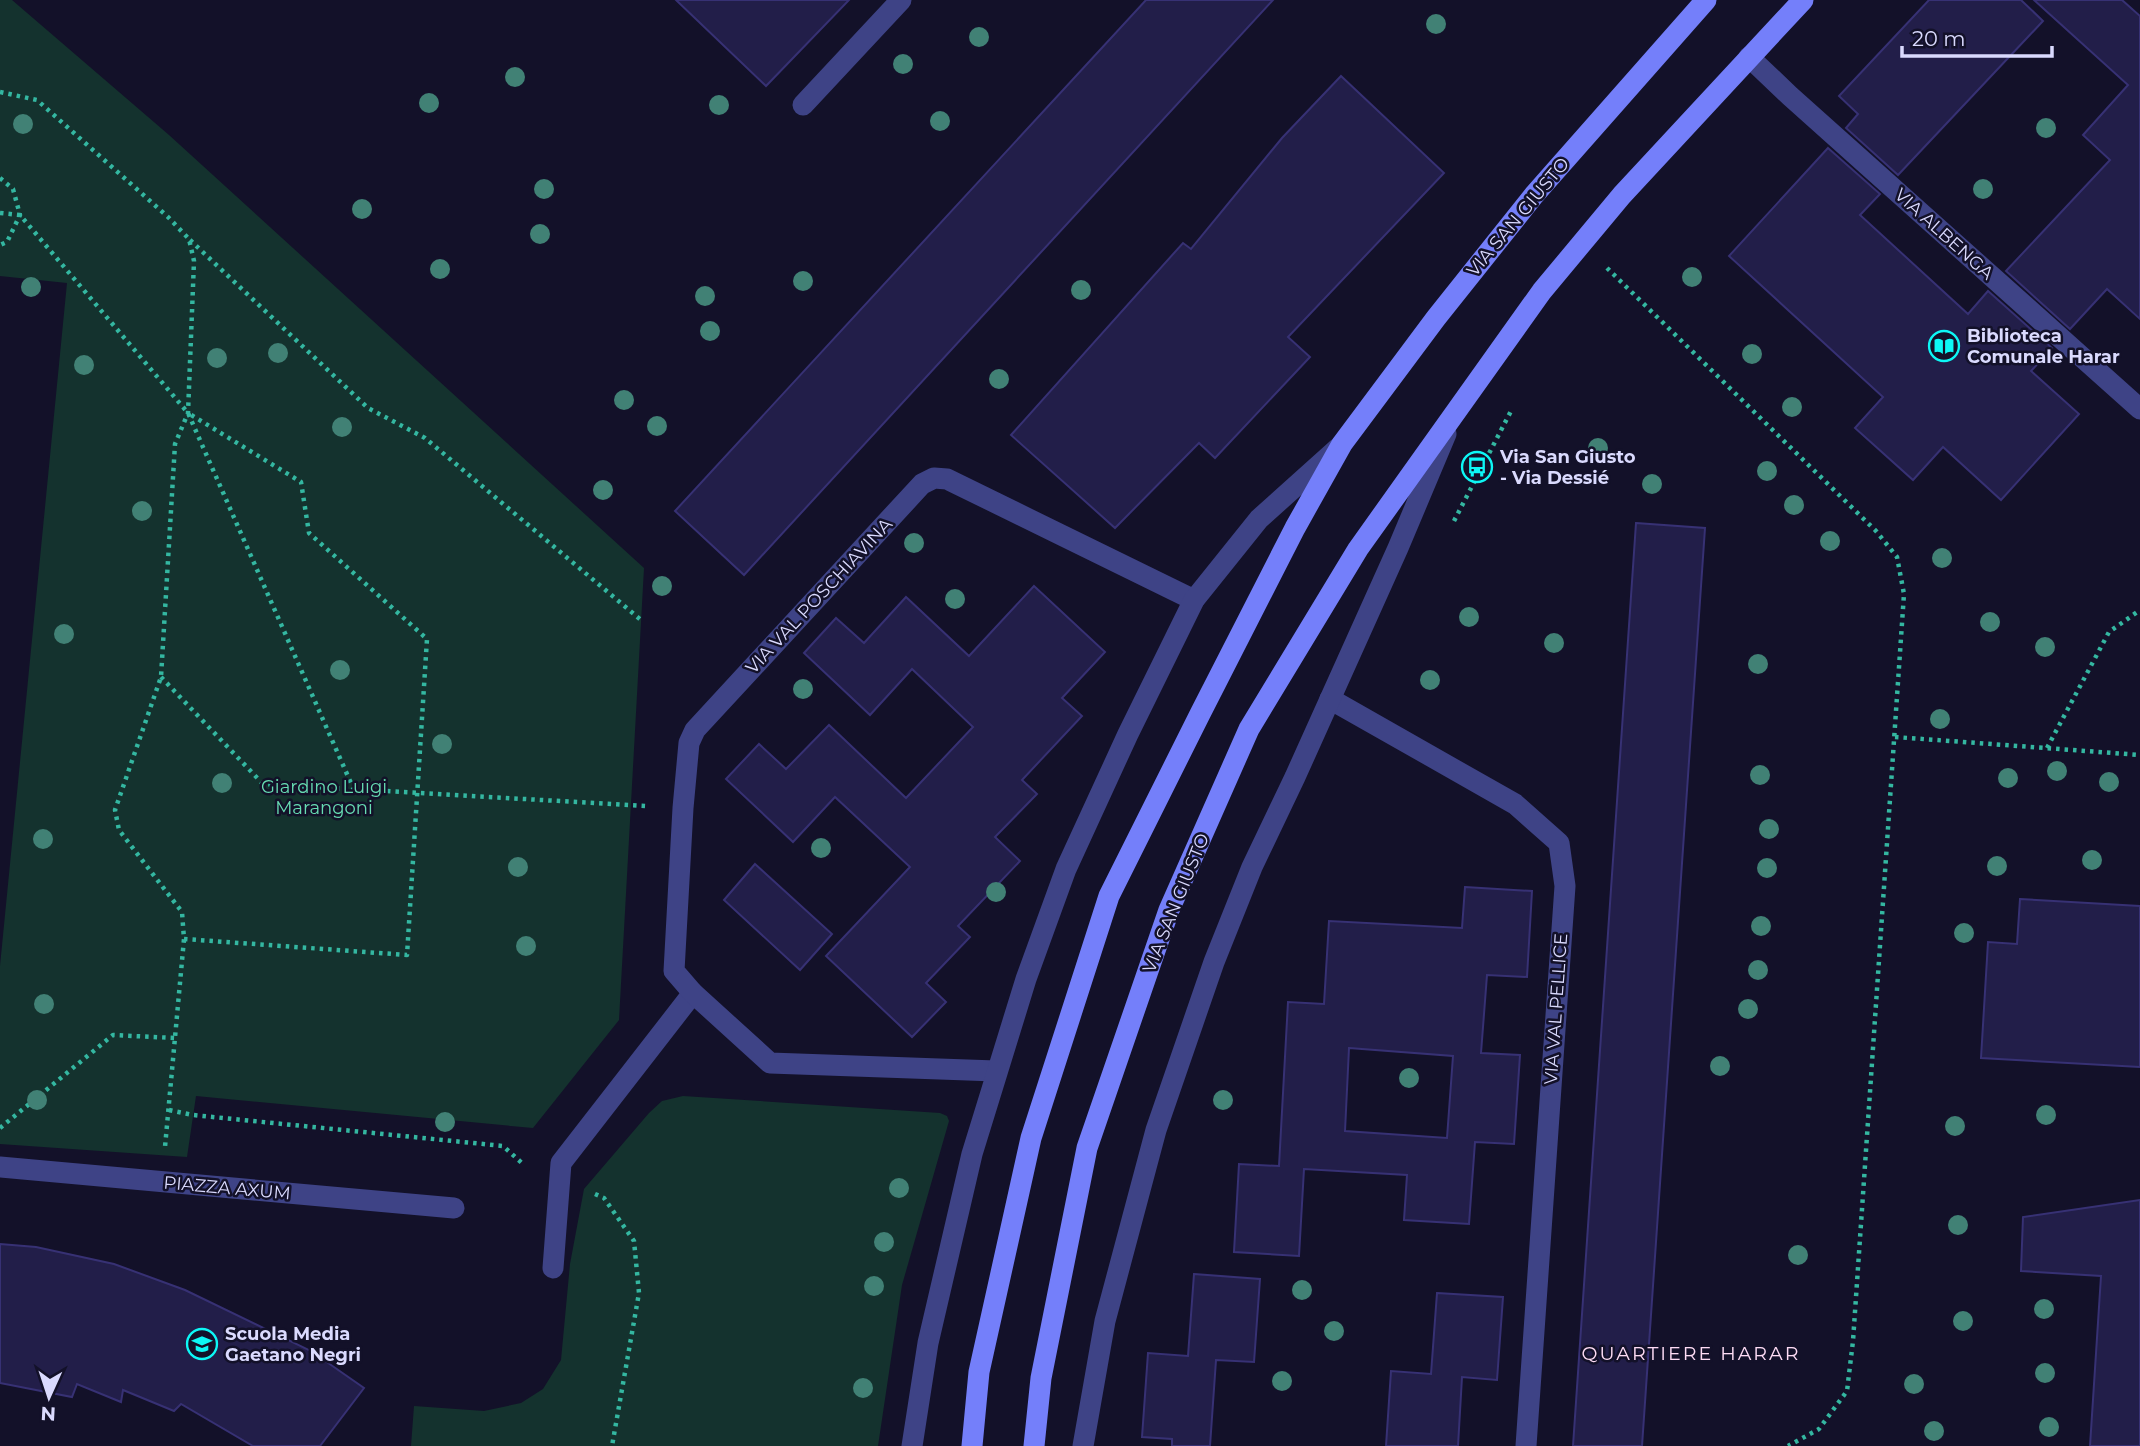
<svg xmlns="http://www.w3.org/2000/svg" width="2140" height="1446" font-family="Montserrat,sans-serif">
	<rect width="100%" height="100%" fill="#131129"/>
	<g fill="#14322e">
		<path d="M0,0H12L169,135L644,568L619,1020L533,1128L196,1096L187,1157L0,1144V966L67,283L0,276Z"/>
		<path d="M683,1096L940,1113L947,1116L949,1121L902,1285L878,1446H411L414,1406L484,1411L521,1403L543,1389L561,1360L570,1264L584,1189L649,1113L662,1101Z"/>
	</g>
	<g fill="#221e49" stroke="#373174" stroke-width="2" fill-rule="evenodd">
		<path d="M676,0H849L766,86Z"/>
		<path d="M1146,0H1273L744,575L675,511Z"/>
		<path d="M1929,0H2021L2043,21L1898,175L1846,128L1858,114L1839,96Z"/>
		<path d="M2034,0H2122L2140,16V319L2107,289L2070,329L2006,271L2110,160L2083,135L2128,85Z"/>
		<path d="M1341,76L1444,173L1288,337L1310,357L1215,458L1199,443L1115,528L1011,435L1183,243L1191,249L1282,138Z"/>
		<path d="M1828,148L1880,194L1860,215L1968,314L1988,291L2052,348L2031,371L2079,414L2001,500L1943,447L1913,480L1855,428L1883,397L1729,256Z"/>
		<path d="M1636,523L1705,528L1642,1446H1573Z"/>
		<path d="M1034,586L1105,652L1062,698L1082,716L1022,780L1037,794L995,837L1020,861L958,926L970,937L926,983L946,1002L912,1037L826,956L910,867L835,797L793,842L726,779L759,744L786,769L829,725L906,798L973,727L912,669L870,715L804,653L836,618L864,643L906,597L969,656Z"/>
		<path d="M755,864L832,934L800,970L724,900Z"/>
		<path d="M1465,887L1532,891L1527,977L1487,975L1481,1053L1520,1055L1514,1144L1475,1142L1469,1224L1404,1220L1407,1175L1304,1169L1299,1256L1234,1252L1239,1164L1279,1166L1288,1002L1324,1004L1329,921L1462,928ZM1349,1048L1453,1056L1447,1138L1345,1131Z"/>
		<path d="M2020,899L2140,906V1067L1981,1058L1988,942L2017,944Z"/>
		<path d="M2140,1200V1446H2090L2101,1276L2021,1271L2023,1217Z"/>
		<path d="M0,1244L36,1247L114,1264L185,1290L311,1351L364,1388L320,1446H253L181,1404L174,1411L123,1390L121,1402L77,1384L72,1397L0,1383Z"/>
		<path d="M1194,1274L1260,1279L1254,1362L1216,1360L1210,1446H1172V1439L1142,1437L1148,1353L1188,1356Z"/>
		<path d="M1437,1293L1503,1297L1497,1380L1462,1377L1458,1446H1386L1391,1371L1431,1374Z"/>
	</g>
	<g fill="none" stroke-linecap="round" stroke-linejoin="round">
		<g stroke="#34b7a1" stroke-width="4.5" stroke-dasharray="3.5 5" stroke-linecap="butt">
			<path d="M0,92L37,100L168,217L189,239L194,261L188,413L175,444L161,677L115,810L119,830L182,912L184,939L165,1147"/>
			<path d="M0,178L13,189L20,215L7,242L0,245"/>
			<path d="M0,213L20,215L188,413L354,790"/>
			<path d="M190,240L368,408L425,438L641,620"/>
			<path d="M1607,268L1876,531L1897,557L1904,594L1853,1341L1847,1391L1819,1429L1788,1446"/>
			<path d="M1454,521L1511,411"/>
			<path d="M161,677L263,784L646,806"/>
			<path d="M1895,737L2140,755"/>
			<path d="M2047,748L2109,632L2140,610"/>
			<path d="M184,939L407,955L427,639L309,533L301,482L188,413"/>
			<path d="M169,1110L193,1115L503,1146L523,1164"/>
			<path d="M0,1128L113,1035L175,1038"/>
			<path d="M595,1194L604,1198L634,1241L639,1293L612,1446"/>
		</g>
		<g stroke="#3e4386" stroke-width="21">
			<path d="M1749,57L1790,96L2140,409"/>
			<path d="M803,105L901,0"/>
			<path d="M0,1167L454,1208"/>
			<path d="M553,1268L561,1163L693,993"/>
		</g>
		<g stroke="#3e4386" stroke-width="21">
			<path d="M1330,699L1515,804L1559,843L1565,886L1526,1446"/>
			<path d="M996,1071L770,1063L693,993L674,971L683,808L689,743L695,730L922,484L934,478L947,479L1194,600"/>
			<path d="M912,1446L928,1343L972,1154L1026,979L1066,869L1128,734L1194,600L1259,519L1338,448"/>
			<path d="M1083,1446L1105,1321L1156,1130L1214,962L1252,867L1295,777L1398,548L1446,434"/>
		</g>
		<g stroke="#747ffa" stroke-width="21">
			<path d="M972,1446L979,1372L1031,1138L1109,896L1200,714L1295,528L1342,444L1436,318L1534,195L1706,0"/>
			<path d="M1034,1446L1041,1378L1087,1148L1169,910L1249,729L1358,549L1542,291L1622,195L1803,0"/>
		</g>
	</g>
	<g fill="#418175">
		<circle cx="1436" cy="24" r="10"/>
		<circle cx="979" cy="37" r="10"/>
		<circle cx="903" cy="64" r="10"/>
		<circle cx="515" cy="77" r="10"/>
		<circle cx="429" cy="103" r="10"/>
		<circle cx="719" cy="105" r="10"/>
		<circle cx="940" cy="121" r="10"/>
		<circle cx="23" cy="124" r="10"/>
		<circle cx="2046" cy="128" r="10"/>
		<circle cx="544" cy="189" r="10"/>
		<circle cx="1983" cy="189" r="10"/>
		<circle cx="362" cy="209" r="10"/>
		<circle cx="540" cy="234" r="10"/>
		<circle cx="440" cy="269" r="10"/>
		<circle cx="1692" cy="277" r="10"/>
		<circle cx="803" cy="281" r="10"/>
		<circle cx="31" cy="287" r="10"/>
		<circle cx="1081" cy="290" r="10"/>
		<circle cx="705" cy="296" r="10"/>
		<circle cx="710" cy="331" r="10"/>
		<circle cx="278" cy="353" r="10"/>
		<circle cx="1752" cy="354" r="10"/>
		<circle cx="217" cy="358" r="10"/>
		<circle cx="84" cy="365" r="10"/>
		<circle cx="999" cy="379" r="10"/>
		<circle cx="624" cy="400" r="10"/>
		<circle cx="1792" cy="407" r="10"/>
		<circle cx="657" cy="426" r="10"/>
		<circle cx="342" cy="427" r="10"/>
		<circle cx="1598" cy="448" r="10"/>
		<circle cx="1767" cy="471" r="10"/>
		<circle cx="1652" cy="484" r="10"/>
		<circle cx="603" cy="490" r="10"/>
		<circle cx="1794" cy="505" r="10"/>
		<circle cx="142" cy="511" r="10"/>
		<circle cx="1830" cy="541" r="10"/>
		<circle cx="914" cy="543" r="10"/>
		<circle cx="1942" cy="558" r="10"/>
		<circle cx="662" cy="586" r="10"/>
		<circle cx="955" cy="599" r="10"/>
		<circle cx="1469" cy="617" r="10"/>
		<circle cx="1990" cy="622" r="10"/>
		<circle cx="64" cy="634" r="10"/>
		<circle cx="1554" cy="643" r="10"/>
		<circle cx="2045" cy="647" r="10"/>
		<circle cx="1758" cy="664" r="10"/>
		<circle cx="340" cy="670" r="10"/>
		<circle cx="1430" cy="680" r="10"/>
		<circle cx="803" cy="689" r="10"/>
		<circle cx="1940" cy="719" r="10"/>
		<circle cx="442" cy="744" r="10"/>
		<circle cx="2057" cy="771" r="10"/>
		<circle cx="1760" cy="775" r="10"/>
		<circle cx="2008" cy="778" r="10"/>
		<circle cx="2109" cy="782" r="10"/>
		<circle cx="222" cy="783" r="10"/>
		<circle cx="1769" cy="829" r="10"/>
		<circle cx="43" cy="839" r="10"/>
		<circle cx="821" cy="848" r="10"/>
		<circle cx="2092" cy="860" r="10"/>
		<circle cx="1997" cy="866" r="10"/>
		<circle cx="518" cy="867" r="10"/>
		<circle cx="1767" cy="868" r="10"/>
		<circle cx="996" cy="892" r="10"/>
		<circle cx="1761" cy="926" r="10"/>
		<circle cx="1964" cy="933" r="10"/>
		<circle cx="526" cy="946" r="10"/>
		<circle cx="1758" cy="970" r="10"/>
		<circle cx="44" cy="1004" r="10"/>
		<circle cx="1748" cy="1009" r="10"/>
		<circle cx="1720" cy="1066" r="10"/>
		<circle cx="1409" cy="1078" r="10"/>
		<circle cx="37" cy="1100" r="10"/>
		<circle cx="1223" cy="1100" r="10"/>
		<circle cx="2046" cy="1115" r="10"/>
		<circle cx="445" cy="1122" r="10"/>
		<circle cx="1955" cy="1126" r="10"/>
		<circle cx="899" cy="1188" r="10"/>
		<circle cx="1958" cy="1225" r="10"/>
		<circle cx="884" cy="1242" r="10"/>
		<circle cx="1798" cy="1255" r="10"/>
		<circle cx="874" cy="1286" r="10"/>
		<circle cx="1302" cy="1290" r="10"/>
		<circle cx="2044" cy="1309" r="10"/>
		<circle cx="1963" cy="1321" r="10"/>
		<circle cx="1334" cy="1331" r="10"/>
		<circle cx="2045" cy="1373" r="10"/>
		<circle cx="1282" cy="1381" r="10"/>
		<circle cx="1914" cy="1384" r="10"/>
		<circle cx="863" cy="1388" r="10"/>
		<circle cx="2049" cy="1427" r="10"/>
		<circle cx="1934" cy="1431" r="10"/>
	</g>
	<defs>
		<g id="library-ring" transform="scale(1.575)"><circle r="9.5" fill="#131129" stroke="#0df7f5" stroke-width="1.5"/><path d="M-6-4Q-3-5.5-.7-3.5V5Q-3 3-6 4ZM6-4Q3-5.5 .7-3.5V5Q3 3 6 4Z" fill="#0df7f5"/></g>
		<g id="bus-ring" transform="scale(1.575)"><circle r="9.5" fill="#131129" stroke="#0df7f5" stroke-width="1.5"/><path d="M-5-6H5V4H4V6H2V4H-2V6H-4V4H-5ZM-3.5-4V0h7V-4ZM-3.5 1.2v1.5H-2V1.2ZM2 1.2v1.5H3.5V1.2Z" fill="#0df7f5"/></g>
		<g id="school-ring" transform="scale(1.575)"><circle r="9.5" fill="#131129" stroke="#0df7f5" stroke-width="1.5"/><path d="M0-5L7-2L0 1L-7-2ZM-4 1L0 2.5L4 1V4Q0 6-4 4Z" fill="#0df7f5"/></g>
	</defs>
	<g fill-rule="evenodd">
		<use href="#library-ring" x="1944" y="346"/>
		<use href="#bus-ring" x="1477" y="467"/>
		<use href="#school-ring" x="202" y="1344"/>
	</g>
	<g text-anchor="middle" stroke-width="5" stroke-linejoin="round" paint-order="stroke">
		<g font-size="18" fill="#dadafe" stroke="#131129">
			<text transform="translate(1518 217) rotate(-50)" y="6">VIA SAN GIUSTO</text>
			<text transform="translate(1944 234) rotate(42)" y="6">VIA ALBENGA</text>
			<text transform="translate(819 596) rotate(-47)" y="6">VIA VAL POSCHIAVINA</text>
			<text transform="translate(1176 903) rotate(-68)" y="6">VIA SAN GIUSTO</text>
			<text transform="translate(1556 1009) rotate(-86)" y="6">VIA VAL PELLICE</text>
			<text transform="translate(227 1188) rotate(5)" y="6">PIAZZA AXUM</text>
		</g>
		<g font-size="18" font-weight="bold" fill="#dadafe" stroke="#131129" text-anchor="start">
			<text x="1967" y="342">Biblioteca<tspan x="1967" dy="21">Comunale Harar</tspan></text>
			<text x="1500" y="463">Via San Giusto<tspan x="1500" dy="21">- Via Dessié</tspan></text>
			<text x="225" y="1340">Scuola Media<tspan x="225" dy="21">Gaetano Negri</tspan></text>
		</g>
		<g font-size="18" fill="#67ddb3" stroke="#131129">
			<text x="324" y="793">Giardino Luigi<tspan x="324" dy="21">Marangoni</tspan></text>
		</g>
		<g font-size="19" letter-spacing="2" fill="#fedcf5" stroke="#131129">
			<text x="1691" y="1360">QUARTIERE HARAR</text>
		</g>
	</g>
	<g transform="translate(49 1397) rotate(183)" stroke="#131129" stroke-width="5" paint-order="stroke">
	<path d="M0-5L12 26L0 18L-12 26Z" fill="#dadafe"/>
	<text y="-10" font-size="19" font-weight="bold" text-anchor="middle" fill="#dadafe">N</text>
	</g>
	<path d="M1902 46v10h150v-10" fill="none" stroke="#dadafe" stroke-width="3.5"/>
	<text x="1912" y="46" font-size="21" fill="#dadafe" stroke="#131129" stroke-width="5" paint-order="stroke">20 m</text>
</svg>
